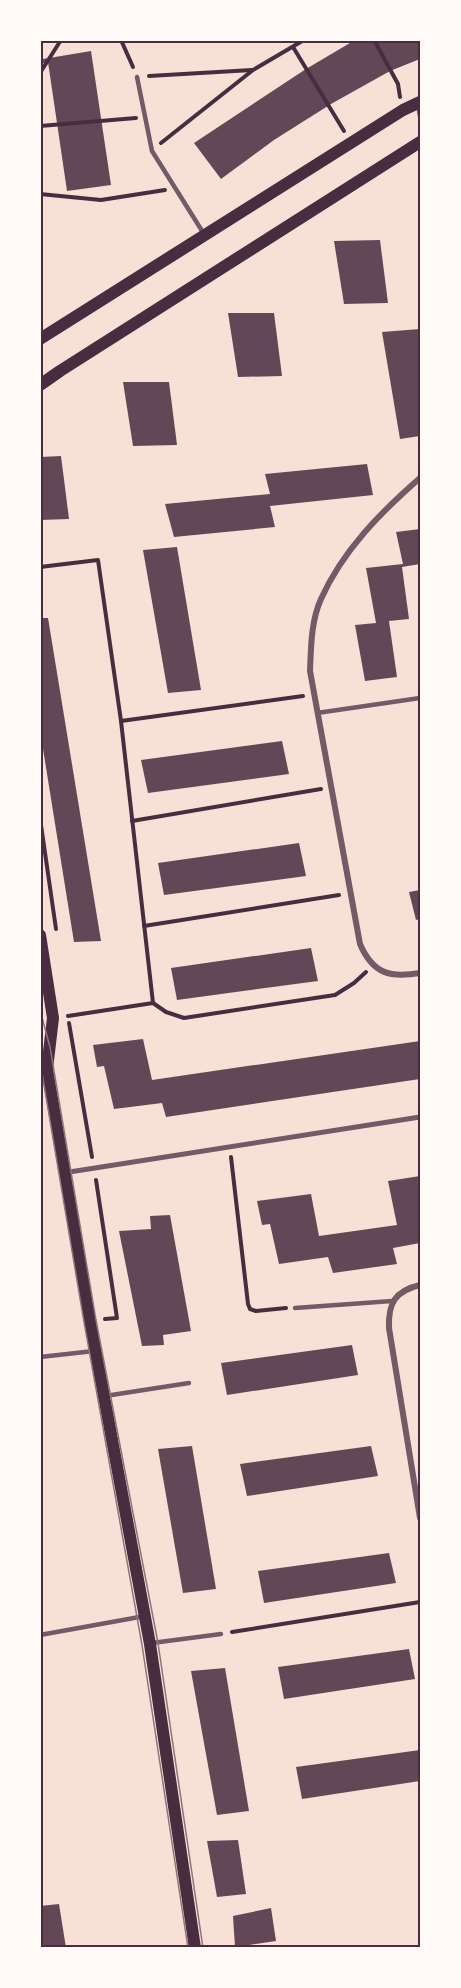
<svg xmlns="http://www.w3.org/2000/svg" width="461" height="1988" font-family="'Titillium Web',sans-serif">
	<rect width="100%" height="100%" fill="#f7e1d7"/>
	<g fill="#644757">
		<path d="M355,40H420V59L390,71L331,104L274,140L221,179L194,143L306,69Z"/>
		<path d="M42,48L43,59L91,51L111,185L67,191L48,62L40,64Z"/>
		<path d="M380,240L388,303L344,304L334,241Z"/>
		<path d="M228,313H274L282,376L238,377Z"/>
		<path d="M420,329V436L400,439L382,332Z"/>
		<path d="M123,382H169L177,445L133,446Z"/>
		<path d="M61,456L69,519L40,520V457Z"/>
		<path d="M367,464L373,495L270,506L275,527L174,537L165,504L270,494L265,474Z"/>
		<path d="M420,529V564L402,567L409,619L389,621L397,677L365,681L355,625L376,623L366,568L403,564L396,532Z"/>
		<path d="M177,547L201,690L168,693L143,550Z"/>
		<path d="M40,618H48L101,941L74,942L40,730Z"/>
		<path d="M282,741L289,774L148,793L141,760Z"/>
		<path d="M299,843L306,876L164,895L158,863Z"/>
		<path d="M420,890V919L416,920L409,892Z"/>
		<path d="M311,948L318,981L177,1000L171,968Z"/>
		<path d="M143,1039L152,1080L420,1041V1079L166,1117L162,1103L114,1109L104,1066L97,1067L93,1045Z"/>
		<path d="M420,1176V1243L393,1248L397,1264L333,1273L328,1257L279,1264L270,1224L262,1225L257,1201L311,1194L319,1236L397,1225L388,1181Z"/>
		<path d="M170,1215L191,1331L163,1335L164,1345L142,1346L119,1231L151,1229L150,1216Z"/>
		<path d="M352,1345L358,1375L227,1395L221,1363Z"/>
		<path d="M192,1446L216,1589L183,1593L158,1449Z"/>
		<path d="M371,1446L378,1476L247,1496L240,1464Z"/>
		<path d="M389,1553L396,1583L264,1603L258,1571Z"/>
		<path d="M409,1649L415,1679L284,1699L278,1667Z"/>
		<path d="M225,1668L249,1811L217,1815L191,1671Z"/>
		<path d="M420,1750V1781L302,1799L296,1767Z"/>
		<path d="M238,1840L246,1894L217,1897L207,1841Z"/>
		<path d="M59,1904L66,1948H40V1906Z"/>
		<path d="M271,1908L276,1941L235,1947L233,1916Z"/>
	</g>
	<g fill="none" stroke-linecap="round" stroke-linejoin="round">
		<g stroke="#4a2c40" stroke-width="4">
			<path d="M121,40L133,67"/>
			<path d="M374,40L398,84L400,97"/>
			<path d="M293,47L344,131"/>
			<path d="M40,73L61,40"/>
			<path d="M149,76L252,70"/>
			<path d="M40,126L136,118"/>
			<path d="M161,143L253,70L304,40"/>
			<path d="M40,194L101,200L165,190"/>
			<path d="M40,567L98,560L121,721L303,696"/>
			<path d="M40,818L56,929"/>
			<path d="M132,821L321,789"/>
			<path d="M144,926L339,895"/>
			<path d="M153,1003L166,1012L184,1018L335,995L354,983L366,972"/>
			<path d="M68,1016L153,1003L121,721"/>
			<path d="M69,1023L92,1157"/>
			<path d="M231,1157L248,1304L250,1309L256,1311L286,1308"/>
			<path d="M96,1180L117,1318L105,1319"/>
			<path d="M232,1632L420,1602"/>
		</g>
		<g stroke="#755966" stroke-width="4.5">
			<path d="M137,77L152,151L204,234"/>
			<path d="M418,105L420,116"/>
			<path d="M317,713L420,698"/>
			<path d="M295,1308L392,1301"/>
			<path d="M40,1357L94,1351"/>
			<path d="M105,1396L189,1383"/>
			<path d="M40,1635L145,1616"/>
			<path d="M152,1643L221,1634"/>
		</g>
		<path stroke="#755966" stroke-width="5" d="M63,1173L420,1117"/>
		<g stroke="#755966" stroke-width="6">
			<path d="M420,478C381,512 343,550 321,599C311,621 311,647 310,671L360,944C373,974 390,978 420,973"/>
			<path d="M420,1285C395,1291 388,1303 389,1328L420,1518"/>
		</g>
		<g stroke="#4a2c40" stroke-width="12">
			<path d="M40,339L403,110L420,102"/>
			<path d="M40,385L60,371L420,142"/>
			<path d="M40,935L53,1018L47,1069L90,1321L150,1644L195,1948"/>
		</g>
		<g stroke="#8f747c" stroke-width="1.5">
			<path d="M40,1010L50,1047L96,1320L158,1643L203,1948"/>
			<path d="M40,1061L84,1322L142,1645L188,1948"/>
		</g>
	</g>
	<rect width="461" height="1988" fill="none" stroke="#fffaf5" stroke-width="84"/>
	<rect x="42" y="42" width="377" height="1904" fill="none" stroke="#4a2c40" stroke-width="2"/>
</svg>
